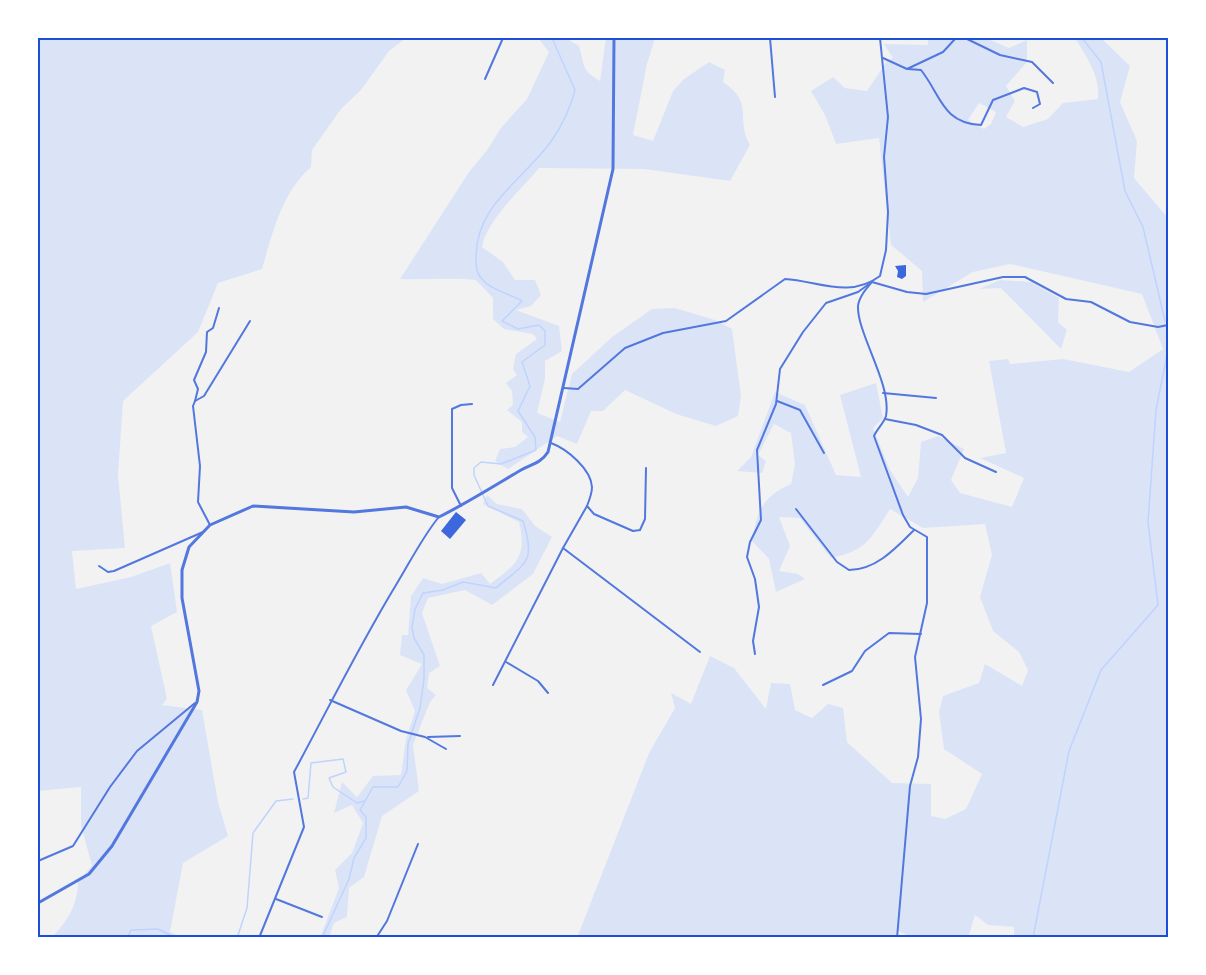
<svg xmlns="http://www.w3.org/2000/svg" width="1206" height="975" font-family="Jost,sans-serif">
	<rect width="100%" height="100%" fill="#f2f2f2"/>
	<g fill="#dbe4f7" fill-rule="evenodd">
		<path d="M38,38H406L389,51L361,90L341,109L312,150L311,167C281,194 273,232 262,269L218,283L198,332L123,401L118,475L125,548L72,551L76,589L131,577L170,563L177,612L151,626L167,699L162,705L202,710L218,802L228,836L183,863L170,932L181,937H52C68,921 78,904 78,881L92,866L81,825V787L38,791Z"/>
		<path d="M538,38H566L579,46C585,65 580,69 600,81L606,38H655L647,64L633,135L653,141L673,91L684,79L709,62L725,70L723,82C755,103 735,119 750,145L730,181L644,169L539,168C522,189 486,221 482,247L503,262L515,280H535L541,295L531,306L516,310L559,326L562,351L545,361V379L537,413L560,422L572,374L612,337L652,309L675,308L715,320L732,329L741,396L738,416L716,426L676,414L625,390L603,411H591L577,444L557,436L508,469L495,461L500,449L515,447L528,437L522,432V422L507,410L513,405L512,391L506,383L517,375L513,369L516,354L537,339L533,334L504,329L493,319V298L476,280C450,277 425,280 400,279L469,172L488,149L500,129L527,99L549,52Z"/>
		<path d="M928,38H986L1009,48L1027,40V62L1006,86L1015,101L1006,117L1023,127L1048,119L1063,103L1098,99C1100,75 1087,58 1075,38H1101L1130,66L1120,102L1137,141L1134,178L1168,218V937H1014V927L988,925L975,915L969,935L971,937H912L898,931V938H577L649,753L675,708L671,693L691,704L710,656L734,668L766,709L771,683L790,684L795,710L812,718L828,704L843,708L847,742L892,783L931,784V816L945,819L966,809L982,774L944,749L939,712L943,696L979,683L985,664L1022,686L1028,670L1019,652L993,631L980,597L992,555L985,524L923,528L890,509C871,538 867,551 831,558L800,518L779,517L790,546L779,571L798,574L805,579L776,592L769,559L752,541C757,511 762,497 791,484L795,464L791,433L774,424L758,455L766,461L762,473L737,471L751,457L775,392L805,405L836,475L861,477L840,395L876,383L883,418L873,428L890,470L908,497L918,478L921,442L938,436L964,449L951,480L960,493L1012,507L1024,478L980,458L1006,453L989,361L1008,359L1010,364L1063,359L1129,372L1163,349L1142,294L1010,264L973,272L923,302L922,271L891,245L879,138L836,144L825,115L811,91L833,77L845,88L867,91L887,61L893,58L884,44L928,45ZM979,103L996,112L991,124L984,129L968,120Z"/>
		<path d="M1000,280L1031,282L1059,298L1058,322L1067,330L1061,349L1001,288L979,289Z"/>
		<path d="M487,495L497,504L522,509L535,526L552,537L533,574L492,605L465,590L428,598L422,613L440,666L429,673L427,688L436,695L430,702L413,745L419,791L382,816L364,877L349,888L347,917L334,923L329,937L320,938L339,888L335,870L352,853L363,823L352,805L334,813L342,782L357,797L373,776L401,775L406,739L415,711L406,690L422,664L400,655L402,635H408L411,596L423,578L442,584L481,573L490,584C517,564 527,557 519,522L483,504Z"/>
	</g>
	<g fill="none" stroke-linecap="round" stroke-linejoin="round">
		<g stroke="#bfd3fe" stroke-width="1.5">
			<path d="M1082,38L1101,62L1125,191L1143,227L1165,321"/>
			<path d="M303,799L308,798L311,763L343,759L346,772L329,778L333,787L357,803L364,801"/>
			<path d="M127,938L131,930L158,929L176,938"/>
			<path d="M237,938L247,908L253,833L276,801L293,799"/>
			<path d="M322,938L349,879L354,858L366,838V817L360,810L373,787H398L407,771L408,744L420,708L424,679V655L414,638L412,627L415,609L423,593L443,590L463,582L496,588C527,562 536,562 523,521L488,506L474,475V468L481,462L501,464L536,450L535,437L518,411L530,386L522,362L545,345V331L539,325L518,329L502,321L522,301C510,294 491,290 482,279C476,273 476,265 476,257C476,204 524,180 552,140C563,124 570,109 575,90L552,38"/>
			<path d="M1033,938L1069,751L1101,670L1158,605L1148,522L1156,410L1167,355V331"/>
		</g>
	</g>
	<g fill="#3d67dc">
		<path d="M906,265V276L902,279L897,277L898,271L895,266Z"/>
		<path d="M456,512L466,520L450,539L441,531Z"/>
	</g>
	<g fill="none" stroke-linecap="round" stroke-linejoin="round">
		<g stroke="#5277de" stroke-width="2">
			<path d="M770,38L775,97"/>
			<path d="M883,58L907,69L943,52L955,39L965,38L1000,55L1032,62L1053,83"/>
			<path d="M908,69L921,70C941,95 942,123 981,125L993,100L1024,88L1037,92L1040,104L1033,108"/>
			<path d="M485,79L503,38"/>
			<path d="M872,282C866,289 859,297 858,306C857,334 892,384 886,416C884,423 877,429 874,436L903,515L910,527L927,537V603L915,657L921,719L918,757L910,786L897,938"/>
			<path d="M872,282L907,292L926,294L1003,277H1025L1066,299L1091,302L1130,322L1158,327L1168,325"/>
			<path d="M564,388L578,389L625,348L663,333L726,321L785,279C818,281 849,299 880,276L886,250L888,212L884,157L888,117L880,38"/>
			<path d="M883,393L936,398"/>
			<path d="M195,401L198,389L194,380L206,352L207,332L213,328L219,308"/>
			<path d="M777,401L800,410L824,453"/>
			<path d="M885,419L916,425L942,435L965,458L996,472"/>
			<path d="M551,443C567,449 591,469 592,487C592,493 589,501 587,506L594,514L633,531L640,530L645,519L646,468"/>
			<path d="M461,506L452,488V409L461,405L472,404"/>
			<path d="M587,506L563,548L700,652"/>
			<path d="M796,509L837,562L849,570C876,570 896,548 914,530"/>
			<path d="M210,525L198,502L200,466L193,406L195,401L204,396L250,321"/>
			<path d="M99,566L108,572L114,571L203,532"/>
			<path d="M755,654L753,641L759,607L755,579L747,557L750,542L761,520L757,450L776,404L780,369L803,332L826,303L858,292L869,284"/>
			<path d="M506,662L538,681L548,693"/>
			<path d="M493,685L563,548"/>
			<path d="M823,685L852,671L865,651L889,633L921,634"/>
			<path d="M330,700L401,731L425,737L446,749"/>
			<path d="M428,737L460,736"/>
			<path d="M38,861L73,846L110,787L137,751L195,703"/>
			<path d="M276,899L322,917"/>
			<path d="M259,938L304,827L294,772C328,709 359,646 396,585C410,562 422,538 438,518"/>
			<path d="M376,938L387,921L418,844"/>
			<path d="M386,938L387,936"/>
		</g>
		<path stroke="#5277de" stroke-width="3" d="M38,903L89,874L112,846L197,702L199,691L182,598V570L189,547L210,525L253,506L354,512L406,507L439,517C467,503 494,486 521,470C532,464 541,463 548,452L613,169L614,38"/>
	</g>
	<rect width="1206" height="975" fill="none" stroke="#ffffff" stroke-width="78"/>
	<rect x="39" y="39" width="1128" height="897" fill="none" stroke="#1d4ed8" stroke-width="2"/>
</svg>
